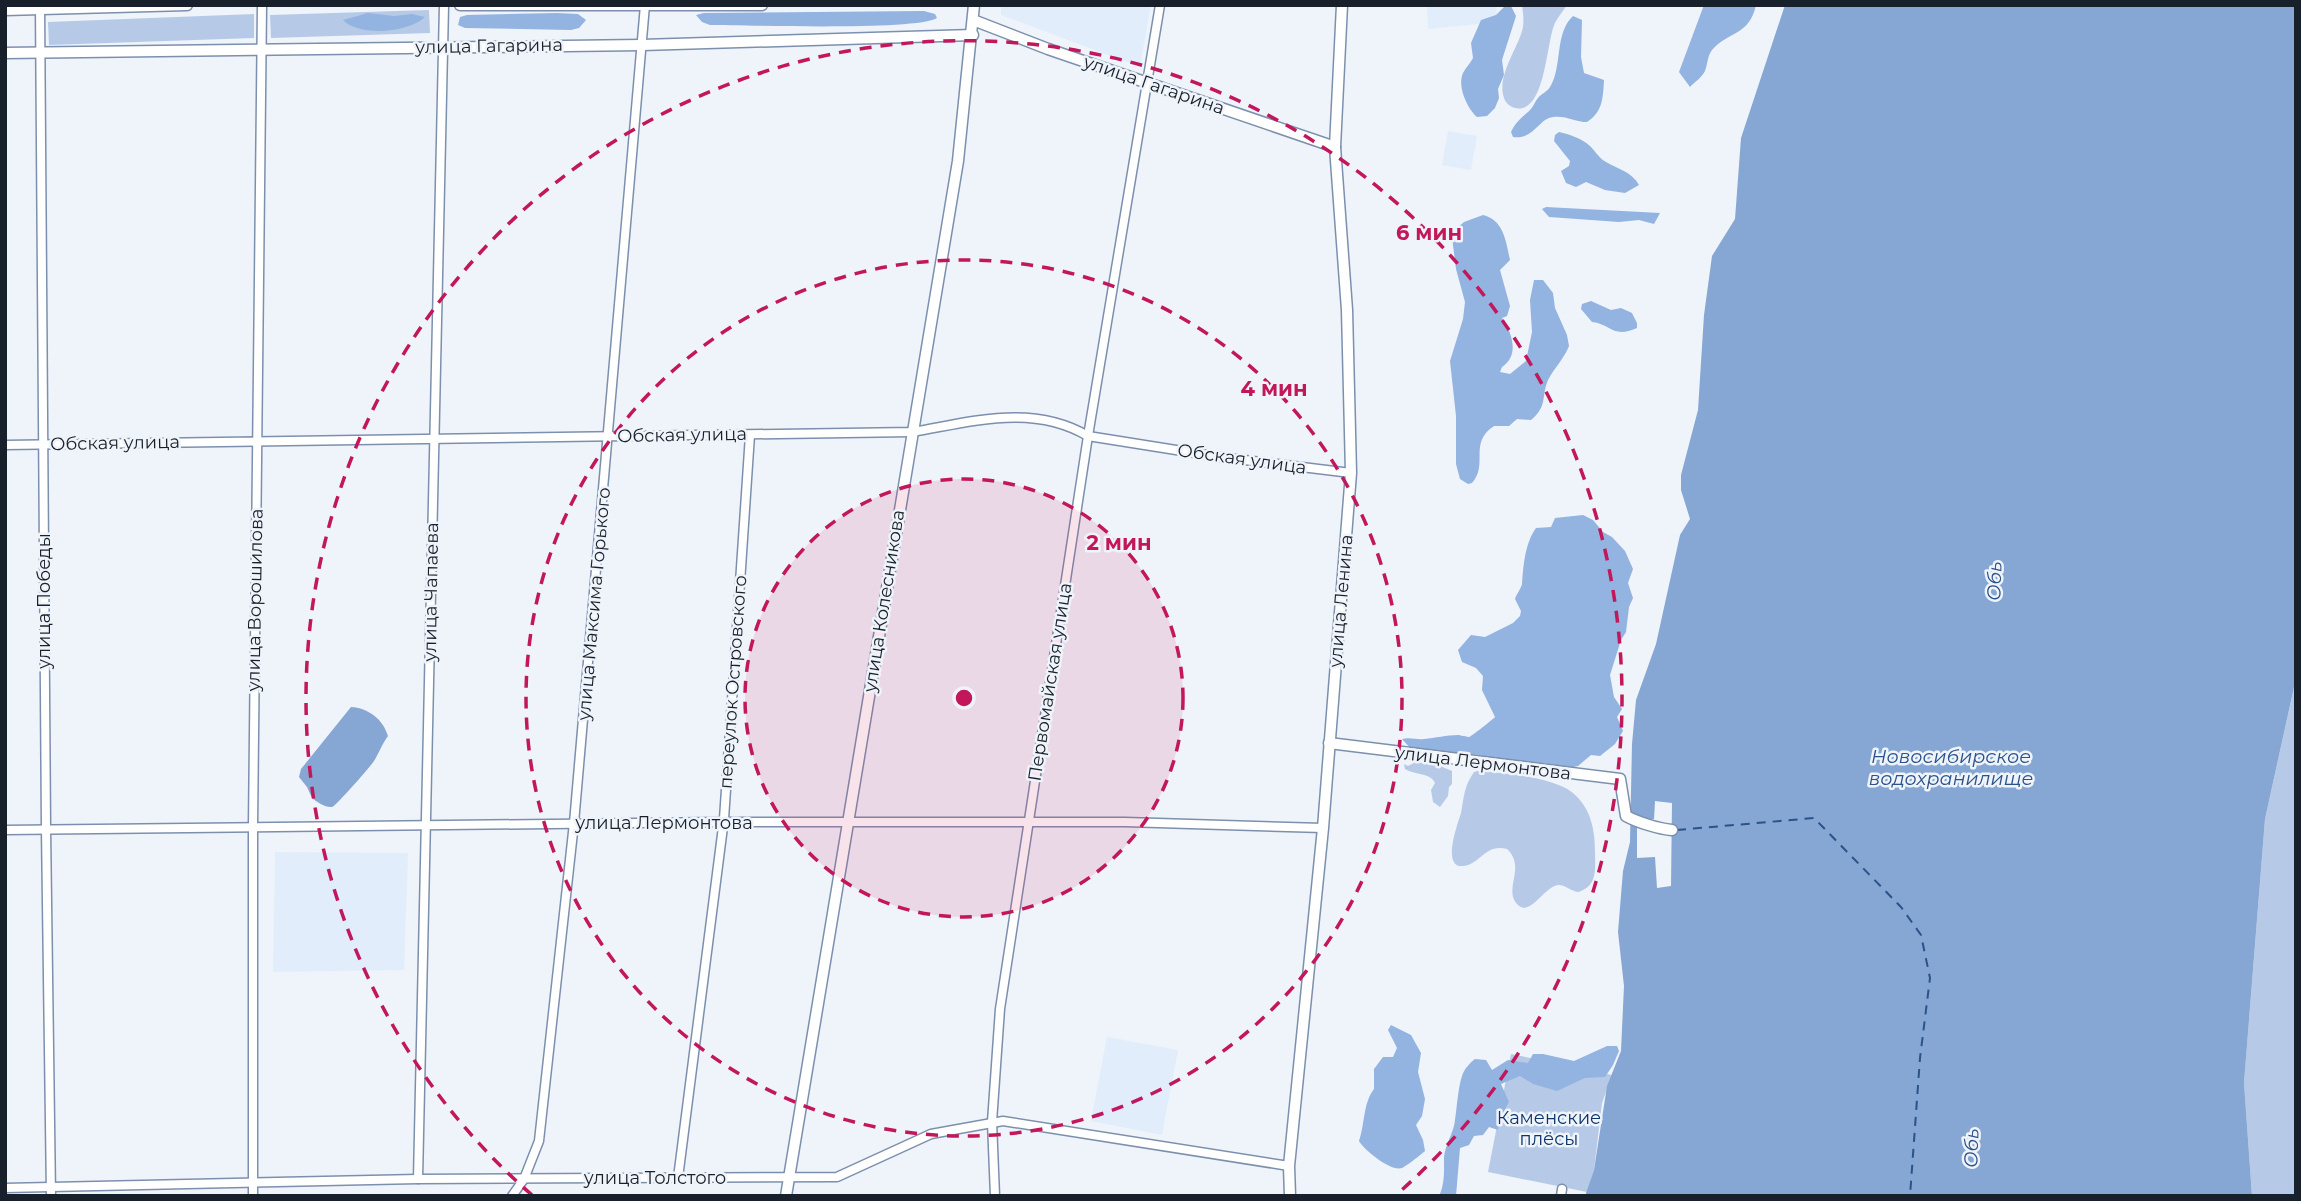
<svg xmlns="http://www.w3.org/2000/svg" width="2301" height="1201" font-family="Montserrat,sans-serif">
	<rect width="100%" height="100%" fill="#eff3fa"/>
	<g fill="#e2edfc">
		<path d="M1001,5H1151L1140,67L1001,15Z"/>
		<path d="M1427,5H1496L1498,22L1428,29Z"/>
		<path d="M1448,131L1477,136L1471,170L1442,165Z"/>
		<path d="M275,852L408,853L404,970L273,972Z"/>
		<path d="M1107,1037L1178,1050L1162,1135L1091,1121Z"/>
	</g>
	<g fill="#b6cae8">
		<path d="M1522,5H1567C1563,11 1558,17 1555,23C1546,41 1546,115 1515,108C1511,107 1505,103 1504,98C1496,76 1519,47 1523,27C1524,20 1523,12 1522,5Z"/>
		<path d="M429,10L430,33L271,38L270,15Z"/>
		<path d="M254,14V38L49,45L48,22Z"/>
		<path d="M2296,678V1196H2252L2244,1083L2265,819Z"/>
		<path d="M1416,762L1440,766L1452,771V784L1449,787L1448,796L1440,807L1433,802L1431,790L1435,783C1431,773 1415,775 1405,769L1404,764L1408,766Z"/>
		<path d="M1478,771C1504,773 1553,777 1573,793C1591,808 1595,830 1595,852C1595,869 1598,886 1578,892C1571,891 1564,884 1558,885C1545,886 1530,917 1518,905C1502,889 1527,868 1507,849C1485,843 1480,865 1463,866C1441,868 1458,823 1461,813C1464,797 1464,786 1474,772Z"/>
		<path d="M1511,1054L1612,1075L1602,1103L1594,1170L1587,1192L1488,1172Z"/>
	</g>
	<g fill="#93b3e1">
		<path d="M1506,5L1511,6L1516,16L1502,60L1504,75L1498,89L1499,98L1495,108L1487,116L1477,117C1467,108 1457,86 1463,73C1466,67 1470,64 1473,58L1471,43L1481,20L1496,15Z"/>
		<path d="M1704,5H1756C1749,36 1730,30 1712,50C1707,57 1708,63 1705,71C1702,77 1695,82 1690,87L1679,72Z"/>
		<path d="M924,11L935,14L937,18C917,31 745,25 710,25L702,22L696,15L704,13Z"/>
		<path d="M368,13L394,16L412,14L425,17C408,33 359,37 343,20Z"/>
		<path d="M557,13L578,14L586,20L579,28L571,30L465,28L458,25L460,17L467,15Z"/>
		<path d="M1573,16L1582,20L1581,57L1584,73L1604,80C1603,97 1603,112 1587,122C1576,122 1565,115 1553,117C1538,119 1534,140 1513,137L1511,132C1516,122 1520,119 1528,112C1533,108 1534,103 1538,98C1541,94 1547,92 1550,87C1563,66 1554,34 1573,16Z"/>
		<path d="M1559,132C1569,134 1583,139 1590,146C1596,152 1599,158 1606,162C1618,169 1632,172 1639,185L1625,193L1605,190L1586,182L1576,187L1566,183L1561,171L1569,166L1570,161L1554,141L1555,135Z"/>
		<path d="M1546,207L1660,213L1654,224L1639,220L1619,222L1549,217L1542,209Z"/>
		<path d="M1483,215C1504,220 1506,242 1510,260L1500,270L1510,306L1507,316L1502,318C1512,333 1520,355 1502,367L1500,372L1510,374L1526,361L1532,332L1530,300L1534,280H1543L1553,293L1555,308L1567,335L1569,346C1564,359 1554,368 1548,380C1541,396 1548,406 1531,420L1517,419L1509,426H1494C1468,443 1489,464 1472,483L1468,484L1460,479L1456,464V416L1450,361L1463,319L1465,302L1456,269L1452,237L1457,228L1464,222Z"/>
		<path d="M1591,301L1611,310L1621,308L1632,313L1637,323V328C1613,339 1611,324 1592,322L1581,309L1582,304Z"/>
		<path d="M1583,515L1593,520L1603,532L1612,537L1625,551L1633,569L1628,583L1633,598L1629,607L1626,632L1621,640L1610,675L1614,697L1622,709L1617,717L1623,731L1615,744L1600,756L1591,755L1578,766L1569,768L1543,763H1501L1480,755L1412,750L1402,739C1410,737 1417,740 1424,739C1435,738 1447,735 1458,735C1459,735 1468,737 1469,737C1472,736 1492,720 1495,717L1482,690L1483,676L1476,668L1462,662L1458,650L1471,635L1485,637L1513,623L1520,616L1521,611L1515,599C1517,593 1521,589 1522,584C1523,567 1525,543 1536,528L1551,527L1555,518Z"/>
		<path d="M1391,1025L1411,1035L1421,1053L1418,1072L1425,1099L1422,1116L1416,1125L1423,1140L1425,1151C1422,1154 1405,1167 1402,1168C1391,1172 1364,1150 1359,1141C1365,1124 1363,1103 1374,1089V1069L1383,1057H1393L1397,1048L1388,1030Z"/>
		<path d="M1607,1046H1617L1619,1051L1613,1065L1605,1077L1585,1078L1557,1091L1533,1084L1520,1076L1501,1084L1509,1102L1499,1120L1498,1130L1489,1127L1483,1135L1474,1136L1469,1145L1460,1148L1456,1196H1439C1445,1184 1444,1170 1444,1157C1445,1145 1454,1132 1455,1120C1457,1107 1458,1088 1462,1076C1464,1069 1470,1063 1475,1059L1486,1060L1492,1070L1508,1060L1528,1063L1533,1054H1543L1574,1061Z"/>
	</g>
	<g fill="#86a6d3">
		<path d="M1785,5H2296V678L2265,819L2244,1083L2252,1196H1585L1594,1170L1607,1086L1621,1051L1624,986L1618,932L1623,871L1630,842L1632,744L1636,700L1656,644L1680,535L1690,519L1681,490V475L1698,410L1704,315L1712,256L1735,219L1741,138Z"/>
		<path d="M351,707C368,708 383,719 388,736C382,744 379,753 374,761C370,767 336,806 332,807C326,808 317,802 312,798L307,787L299,777L301,769Z"/>
	</g>
	<path fill="#eff3fa" d="M1655,801L1672,803L1671,886L1657,888L1655,857L1637,858V822L1654,819Z"/>
	<g fill="none" stroke-linecap="round" stroke-linejoin="round">
		<path stroke="#2a528b" stroke-width="2" stroke-dasharray="9 7" stroke-linecap="butt" d="M1677,830L1814,818L1901,907L1921,935L1930,978L1920,1058L1910,1196"/>
		<g stroke="#7c90ad" stroke-width="11">
			<g id="minor">
				<path d="M40,5L46,829L51,1196"/>
				<path d="M5,445L912,432C972,422 1032,403 1088,436L1220,457L1351,473"/>
				<path d="M5,830L723,822H1125L1323,828"/>
				<path d="M678,1178L724,819L750,435"/>
				<path d="M418,1179L444,5"/>
				<path d="M5,1188L418,1179L837,1177L931,1134L1003,1121L1289,1166"/>
				<path d="M253,1196V826L262,5"/>
				<path d="M512,1196L524,1179L539,1141L574,823L645,5"/>
				<path d="M995,1196L992,1122L1000,1009L1088,436L1160,5"/>
				<path d="M1561,1196L1562,1189"/>
			</g>
		</g>
		<g stroke="#7c90ad" stroke-width="13">
			<g id="tertiary">
				<path d="M460,5H762"/>
				<path d="M5,10L187,5"/>
				<path d="M973,20L1048,49L1335,147"/>
				<path d="M5,53L642,45L973,35"/>
				<path d="M1329,743L1620,779L1626,816C1637,822 1659,829 1672,830"/>
				<path d="M786,1196L958,161L974,5"/>
				<path d="M1290,1196L1289,1166L1323,828L1351,473L1347,310L1335,147L1342,5"/>
			</g>
		</g>
		<use href="#minor" stroke="#fff" stroke-width="8"/>
		<use href="#tertiary" stroke="#fff" stroke-width="10"/>
	</g>
	<circle cx="964" cy="698" r="219" fill="#c2185b" fill-opacity=".12"/>
	<g fill="none" stroke="#c2185b" stroke-width="3.5" stroke-dasharray="12 9">
		<circle cx="964" cy="698" r="219"/>
		<circle cx="964" cy="698" r="438"/>
		<path d="M532 1195A658 658 0 1 1 1396 1195"/>
	</g>
	<g text-anchor="middle" stroke-width="5" stroke-linejoin="round" paint-order="stroke">
		<g font-size="18" fill="#18202b" stroke="#eff3fa">
			<text transform="translate(489 46) rotate(-1)" y="6">улица Гагарина</text>
			<text transform="translate(1154 85) rotate(19)" y="6">улица Гагарина</text>
			<text transform="translate(682 435) rotate(-1)" y="6">Обская улица</text>
			<text transform="translate(115 443) rotate(-1)" y="6">Обская улица</text>
			<text transform="translate(1242 459) rotate(8)" y="6">Обская улица</text>
			<text transform="translate(431 592) rotate(-89)" y="6">улица Чапаева</text>
			<text transform="translate(255 600) rotate(-89)" y="6">улица Ворошилова</text>
			<text transform="translate(44 601) rotate(-90)" y="6">улица Победы</text>
			<text transform="translate(884 601) rotate(-81)" y="6">улица Колесникова</text>
			<text transform="translate(1341 601) rotate(-85)" y="6">улица Ленина</text>
			<text transform="translate(594 604) rotate(-85)" y="6">улица Максима Горького</text>
			<text transform="translate(733 682) rotate(-86)" y="6">переулок Островского</text>
			<text transform="translate(1050 682) rotate(-81)" y="6">Первомайская улица</text>
			<text transform="translate(1483 763) rotate(7)" y="6">улица Лермонтова</text>
			<text x="664" y="829">улица Лермонтова</text>
			<text x="655" y="1184">улица Толстого</text>
		</g>
		<g font-size="18" fill="#0c356b" stroke="#eff3fa">
			<text x="1549" y="1124">Каменские<tspan x="1549" dy="21">плёсы</tspan></text>
		</g>
		<g font-size="19" font-style="italic" fill="#2a528b" stroke="#eff3fa">
			<text transform="translate(1994 581) rotate(-88)" y="7">Обь</text>
			<text x="1951" y="763">Новосибирское<tspan x="1951" dy="22">водохранилище</tspan></text>
			<text transform="translate(1971 1148) rotate(-88)" y="7">Обь</text>
		</g>
	</g>
	<circle cx="964" cy="698" r="10" fill="#c2185b" stroke="#eff3fa" stroke-width="3.5"/>
	<g font-size="21" text-anchor="middle" font-weight="bold" fill="#c2185b" stroke="#eff3fa" stroke-width="5" stroke-linejoin="round" paint-order="stroke">
		<text x="1429" y="240">6 мин</text>
		<text x="1274" y="396">4 мин</text>
		<text x="1119" y="550">2 мин</text>
	</g>
	<rect width="2301" height="1201" fill="none" stroke="#18202b" stroke-width="14"/>
</svg>
